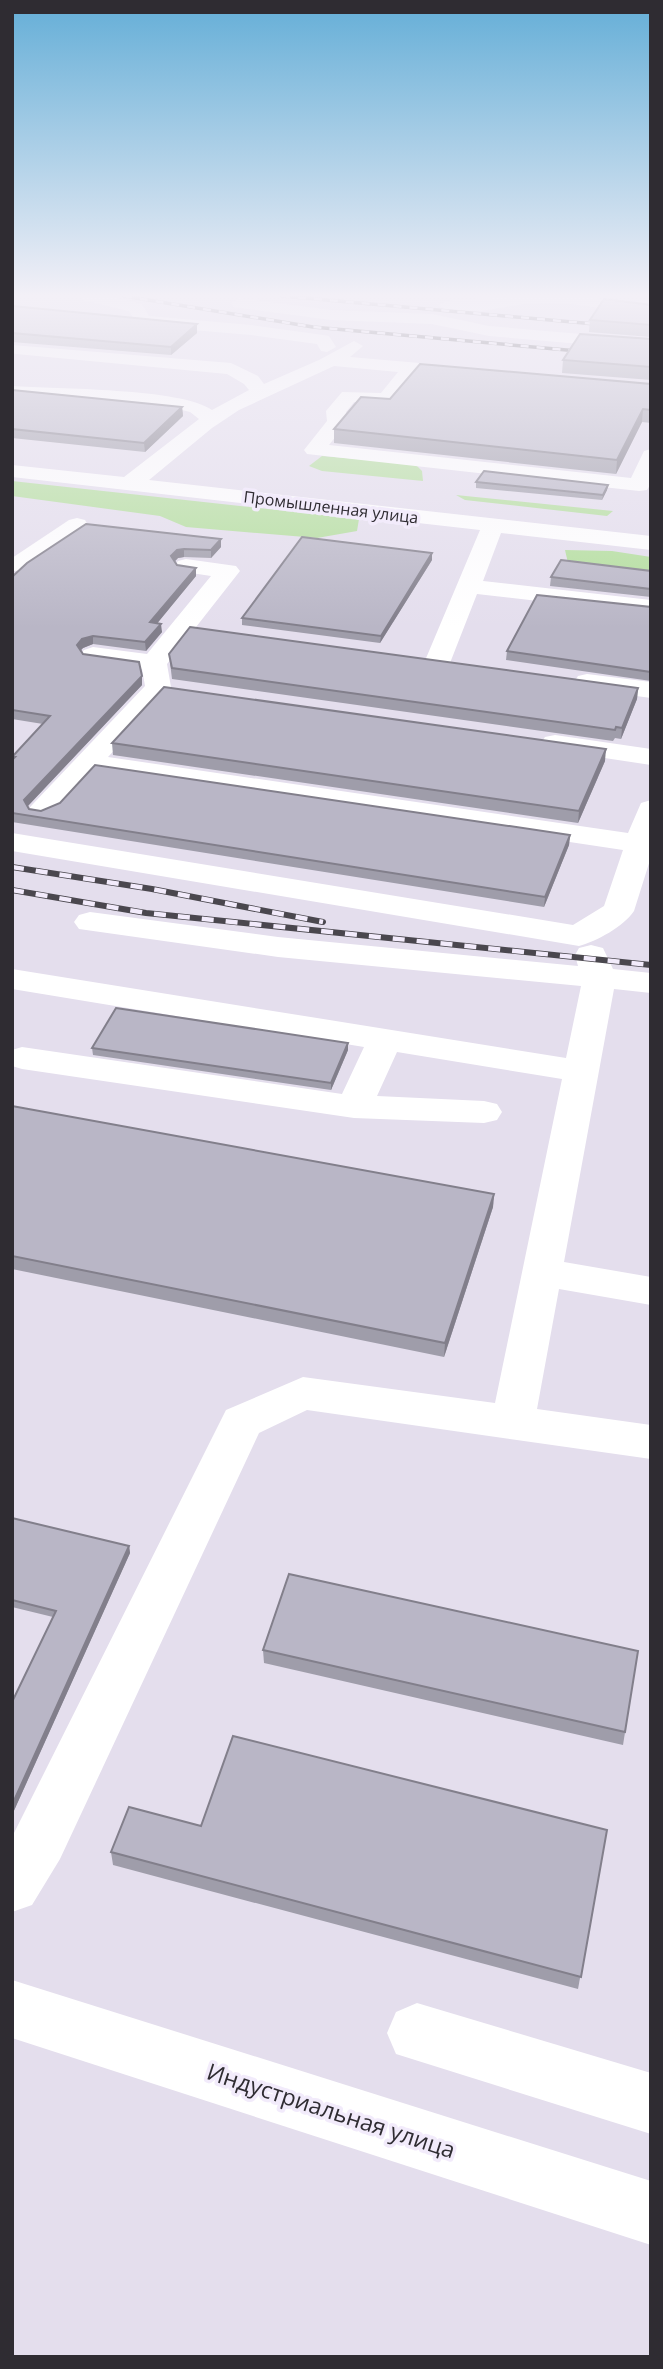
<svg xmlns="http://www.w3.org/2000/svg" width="663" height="2369" font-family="'Open Sans',sans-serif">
	<rect width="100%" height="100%" fill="#e4deed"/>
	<g fill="#b2de9b">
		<path d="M322,456L415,464L422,471L423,481L322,471L309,466Z"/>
		<path d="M12,481L359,519L357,531L317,538L186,527L160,516L12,496Z"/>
		<path d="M456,495L613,511L607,516L465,500Z"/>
		<path d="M565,550L612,551L651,557V574L568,563Z"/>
	</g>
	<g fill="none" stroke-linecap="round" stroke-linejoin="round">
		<g fill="#fff" fill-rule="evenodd">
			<path d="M80,296H109L142,304L149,316L251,325L323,335L329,336L336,347L327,352L321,351L317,344L251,335L145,326L137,324L129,311L82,300Z"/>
			<path d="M513,296H576L651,305V315C610,310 566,300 525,304C506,306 453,320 439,305C450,295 496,301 513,296Z"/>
			<path d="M239,298L331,310L432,314L489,326L651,340V350L489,336L432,324L331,320L233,307L231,303Z"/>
			<path d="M354,341L363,346L350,357L431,364L440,370L431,376L417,374L393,403L354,402L346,412L347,422L329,445L631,478L644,451L651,449L650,485L647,490L639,491L307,454L304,450L327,421L326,411L342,392L381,393L398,372L334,366L239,410L212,428L149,480L651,536V550L501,533L483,581L651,600V614L477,594L450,663L446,668L437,671L428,668L424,663L480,530L12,477V465L124,477L199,419L190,412L174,408L12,398V386C55,389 182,388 212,410L249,390L244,384L227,374L16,354L12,353V345L231,363L258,376L264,384L319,360Z"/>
			<path d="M77,518L85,520L88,525L85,530L25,570L12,571V558L69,520Z"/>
			<path d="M186,559L236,566L240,571L167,664L171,687L167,693L108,757L628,833L641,803L651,800V857L634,911C623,927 597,941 579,946L12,851V833L573,925L604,906L623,850L95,771C78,790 59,824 32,817L27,811L32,805L145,686L142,669L84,660L80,655L84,650L93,647L147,654L211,576L178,571L174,566L178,561Z"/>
			<path d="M587,674L651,682V698L578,688L574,682L578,676Z"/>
			<path d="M555,735L651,749V765L545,749L541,743L545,737Z"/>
			<path d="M90,912L278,937L578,966L575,955L579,948L591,945L603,948L613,969L651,973V993L614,989L564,1262L651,1277V1305L559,1289L537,1409L651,1425V1459L307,1410L259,1433L60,1859L32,1905L12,1912V1837L226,1410L303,1377L495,1403L562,1079L397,1052L377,1096L484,1101L497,1104L502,1112L497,1120L484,1123L354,1118L22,1069L12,1066V1050L22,1047L342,1094L364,1047L12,989V969L566,1058L581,986L278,957L79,929L74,922L79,915Z"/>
			<path d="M12,1980L651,2181V2245L12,2038Z"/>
			<path d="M417,2003L651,2073V2134L396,2054L387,2033L396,2012Z"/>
		</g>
		<g stroke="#4a474e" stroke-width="3.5">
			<g id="rail-far1">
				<path d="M124,296L313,327L589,352"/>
				<path d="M282,296L651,329"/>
			</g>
		</g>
		<g stroke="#4a474e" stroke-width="6">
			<g id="rail">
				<path d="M12,867L152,889L323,922"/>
				<path d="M12,890L146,913L651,965"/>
			</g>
		</g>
		<use href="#rail-far1" stroke="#f2ebfb" stroke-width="2.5" stroke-dasharray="8" stroke-linecap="butt"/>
		<use href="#rail" stroke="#f2ebfb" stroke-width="4.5" stroke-dasharray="12" stroke-linecap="butt"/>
	</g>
	<g fill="#9f9daa">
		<path d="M651,305V337L589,332L590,320Z"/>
		<path d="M12,306L197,324V333L171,355L12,342Z"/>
		<path d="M651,339V380L562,373L563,360Z"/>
		<path d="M651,384V423L642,422L616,474L334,443V429L390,399Z"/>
		<path d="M12,390L182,407L183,416L145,452L12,438Z"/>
		<path d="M476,482L608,485L607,490L602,500L476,488Z"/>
		<path d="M221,539V547L211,558L184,557L178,558L175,561L177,565L196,576L157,623L162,632L146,651L93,644L83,648L81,650L83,654L142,676V685L27,807L29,809L41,811L570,835L569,845L544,907L12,822V757L43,724L12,719V577Z"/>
		<path d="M432,560L380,643L242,625V618Z"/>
		<path d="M651,571V597L550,586L551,577Z"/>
		<path d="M651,607V681L506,660L507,651Z"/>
		<path d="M169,654L638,688L637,699L621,739L615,738L613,741L172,679Z"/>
		<path d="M112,743L605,761L578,823L113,755Z"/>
		<path d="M348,1043V1050L331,1090L93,1055L92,1048Z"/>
		<path d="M12,1106L494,1194L493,1207L444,1357L12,1269Z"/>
		<path d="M12,1518L129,1546L130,1553L12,1815V1702L53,1617L12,1607Z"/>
		<path d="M263,1650L638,1651L623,1745L264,1663Z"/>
		<path d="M201,1826L607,1830L578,1989L113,1865L111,1852Z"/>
	</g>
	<g fill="#827f8b">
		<path d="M197,324V333L171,355V347Z"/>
		<path d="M182,407L183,416L145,452L144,443Z"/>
		<path d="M643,409L642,422L616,474L617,460Z"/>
		<path d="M608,485L607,490L602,500L603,495Z"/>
		<path d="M221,539V547L211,558V550Z"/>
		<path d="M184,549V557L178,558L172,564L171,556L177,550Z"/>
		<path d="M432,553V560L380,643L381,636Z"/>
		<path d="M196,568V576L151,631L150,622Z"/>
		<path d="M161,624L162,632L146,651L145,642Z"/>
		<path d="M93,636V644L83,648L78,653L77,645L82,639Z"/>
		<path d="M142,676V685L25,809L24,800Z"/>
		<path d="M638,688L637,699L621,739L622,728Z"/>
		<path d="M606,749L605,761L578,823L579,811Z"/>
		<path d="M570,835L569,845L544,907L545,897Z"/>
		<path d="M348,1043V1050L331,1090V1083Z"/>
		<path d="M494,1194L493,1207L444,1357L445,1343Z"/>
		<path d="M129,1546L130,1553L12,1815V1805Z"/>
	</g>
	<g fill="#b9b6c6" stroke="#827f8b" stroke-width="2">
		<path d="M604,299L651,305V325L590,320Z"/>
		<path d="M12,306L197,324L171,347L12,333Z"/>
		<path d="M580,334L651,339V367L563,360Z"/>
		<path d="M420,364L651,384V410L643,409L617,460L334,429L361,397L390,399Z"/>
		<path d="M12,390L182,407L144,443L12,429Z"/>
		<path d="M484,471L608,485L603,495L476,482Z"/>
		<path d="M86,524L221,539L211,550L184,549L177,550L171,556L177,565L196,568L150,622L161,624L145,642L93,636L82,639L77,645L83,654L139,662L142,676L24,800L29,809L41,811L60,803L95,765L570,835L545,897L12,813V760L15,757H12L50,716L12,710V577L27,563Z"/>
		<path d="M302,537L432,553L381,636L242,618Z"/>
		<path d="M561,560L651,571V589L551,577Z"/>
		<path d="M537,595L651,607V672L507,651Z"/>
		<path d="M190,627L638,688L622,728L616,727L615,730L172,668L169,654Z"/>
		<path d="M164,687L606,749L579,811L112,743Z"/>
		<path d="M116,1008L348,1043L331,1083L92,1048Z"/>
		<path d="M12,1106L494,1194L445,1343L12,1256Z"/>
		<path d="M12,1518L129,1546L12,1805V1702L56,1611L12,1600Z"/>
		<path d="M289,1574L638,1651L625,1732L263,1650Z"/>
		<path d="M233,1736L607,1830L581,1977L111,1852L129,1807L201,1826Z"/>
	</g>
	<linearGradient id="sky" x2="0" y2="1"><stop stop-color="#64aed7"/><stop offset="0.47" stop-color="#f3f0f7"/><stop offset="1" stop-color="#f3f0f7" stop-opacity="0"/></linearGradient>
	<rect width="663" height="628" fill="url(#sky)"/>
	<g text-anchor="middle" stroke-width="7" stroke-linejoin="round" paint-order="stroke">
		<g font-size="16" fill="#2f2c32" stroke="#f2ebfb">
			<text transform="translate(331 507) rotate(7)" y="6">Промышленная улица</text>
		</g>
		<g font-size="23" fill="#2f2c32" stroke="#f2ebfb">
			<text transform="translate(331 2111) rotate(18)" y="8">Индустриальная улица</text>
		</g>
	</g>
	<rect width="663" height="2369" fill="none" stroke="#2f2c32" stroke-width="28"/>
</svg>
